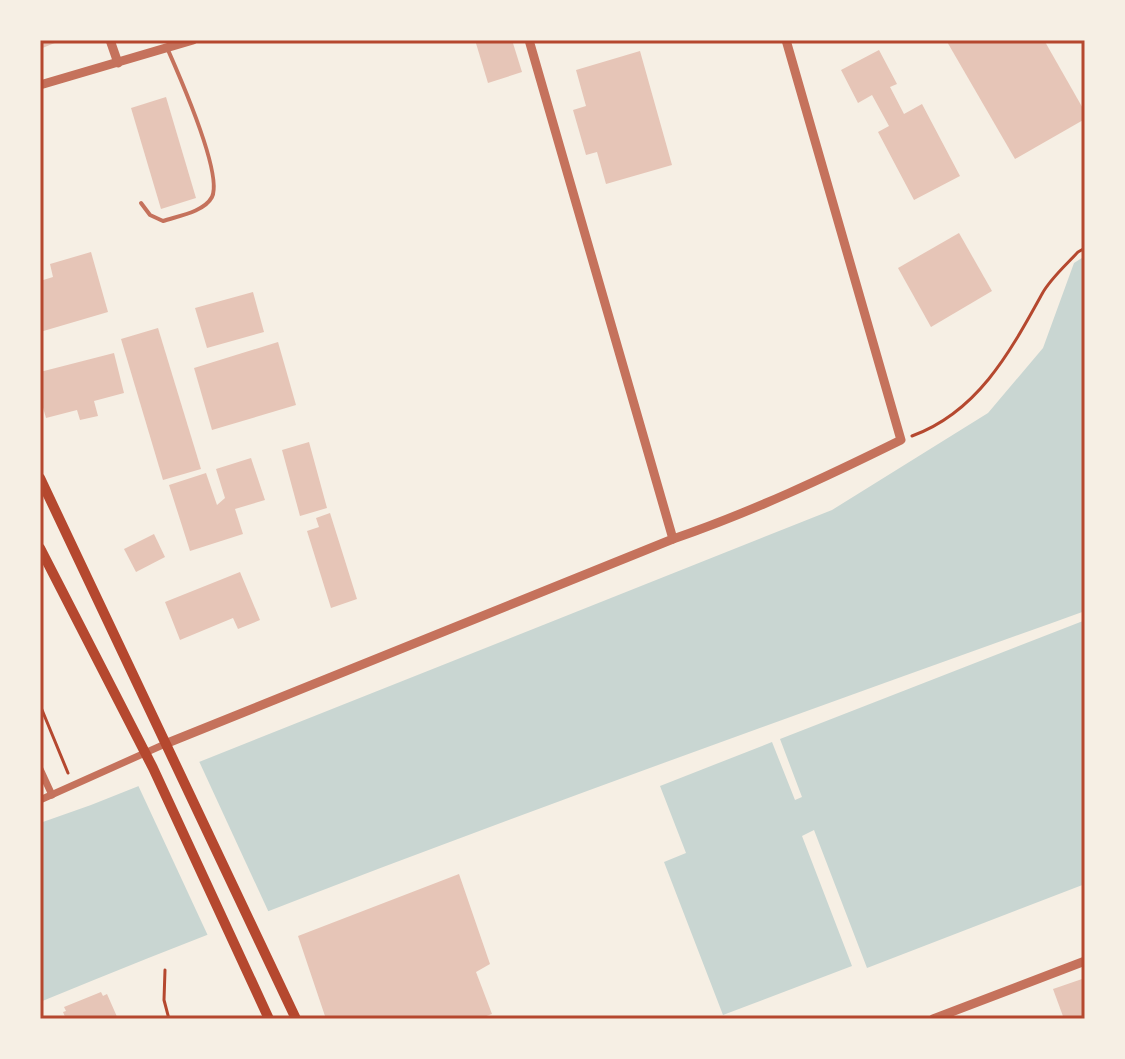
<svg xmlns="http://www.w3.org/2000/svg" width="1125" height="1059" font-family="'PT Sans',sans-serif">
	<rect width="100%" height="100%" fill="#f6efe4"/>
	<g fill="#c9d6d2">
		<path d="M1085,256V611C735,737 384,861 40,1002V823L91,805L832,510L988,413L1043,348L1074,263Z"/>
		<path d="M1083,621L1085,884L867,968L814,830L802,836L852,966L723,1015L664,862L686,853L660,786L772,742L795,800L802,797L780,739Z"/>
	</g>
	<path fill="#f6efe4" d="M198,759L270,915L209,938L137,783Z"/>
	<g fill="#e6c5b7">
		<path d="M40,40H62L40,49Z"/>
		<path d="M475,40H512L522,72L488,83Z"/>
		<path d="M946,40H1044L1085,112V119L1015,159Z"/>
		<path d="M879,50L897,84L890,87L904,114L922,104L960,176L914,200L878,132L889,126L872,95L858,103L841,70Z"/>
		<path d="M640,51L672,165L606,184L597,152L586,155L573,110L586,106L576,70Z"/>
		<path d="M166,97L196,198L161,209L131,108Z"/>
		<path d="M959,233L992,291L931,327L898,268Z"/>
		<path d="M91,252L108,312L40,332V281L53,277L50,264Z"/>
		<path d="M253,292L264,332L207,348L195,308Z"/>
		<path d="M158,328L201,469L163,480L121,339Z"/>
		<path d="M278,342L296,405L212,430L194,368Z"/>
		<path d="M114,353L124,393L94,401L98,416L80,420L77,410L46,418L40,397V372Z"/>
		<path d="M309,442L327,508L300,516L282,450Z"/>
		<path d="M251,458L265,500L235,509L243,534L190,551L169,485L206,473L217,505L225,498L216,469Z"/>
		<path d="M330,513L357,599L331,608L307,531L319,527L316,518Z"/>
		<path d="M154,534L165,557L136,572L124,549Z"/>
		<path d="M240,572L260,620L238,629L233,618L180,640L165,602Z"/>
		<path d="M459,874L490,964L476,972L492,1014L478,1019H326L298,936Z"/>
		<path d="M1085,978V1019H1064L1053,989Z"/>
		<path d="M101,992L103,996L107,994L118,1019H66L63,1012L66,1011L64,1007Z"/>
	</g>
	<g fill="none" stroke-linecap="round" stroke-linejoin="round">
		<g stroke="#b5482f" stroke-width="3">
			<path d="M912,436C978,412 1010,352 1042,294C1050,279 1066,265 1078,252L1085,248"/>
			<path d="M40,705L68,773"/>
			<path d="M165,970L164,1000L169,1019"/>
		</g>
		<path stroke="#c5725c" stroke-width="4" d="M141,203L150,215L163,221C178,216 204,212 212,197C223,174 179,75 168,50"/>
		<g stroke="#c5725c" stroke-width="7">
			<path d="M40,769L52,795"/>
			<path d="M40,800L165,744"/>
		</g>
		<g stroke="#c5725c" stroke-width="9">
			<path d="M110,40L118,63"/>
			<path d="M529,40L673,539"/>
			<path d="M40,85L193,40"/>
			<path d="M165,744L673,539C752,512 826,477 901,440L786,40"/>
			<path d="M933,1019L1085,961"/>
		</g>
		<g stroke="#b5482f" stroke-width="10">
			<path d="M40,478L296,1019"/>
			<path d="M40,548L153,768L269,1019"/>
		</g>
	</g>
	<rect width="1125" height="1059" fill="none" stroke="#f6efe4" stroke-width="84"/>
	<rect x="42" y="42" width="1041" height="975" fill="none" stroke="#b5482f" stroke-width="3"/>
</svg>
